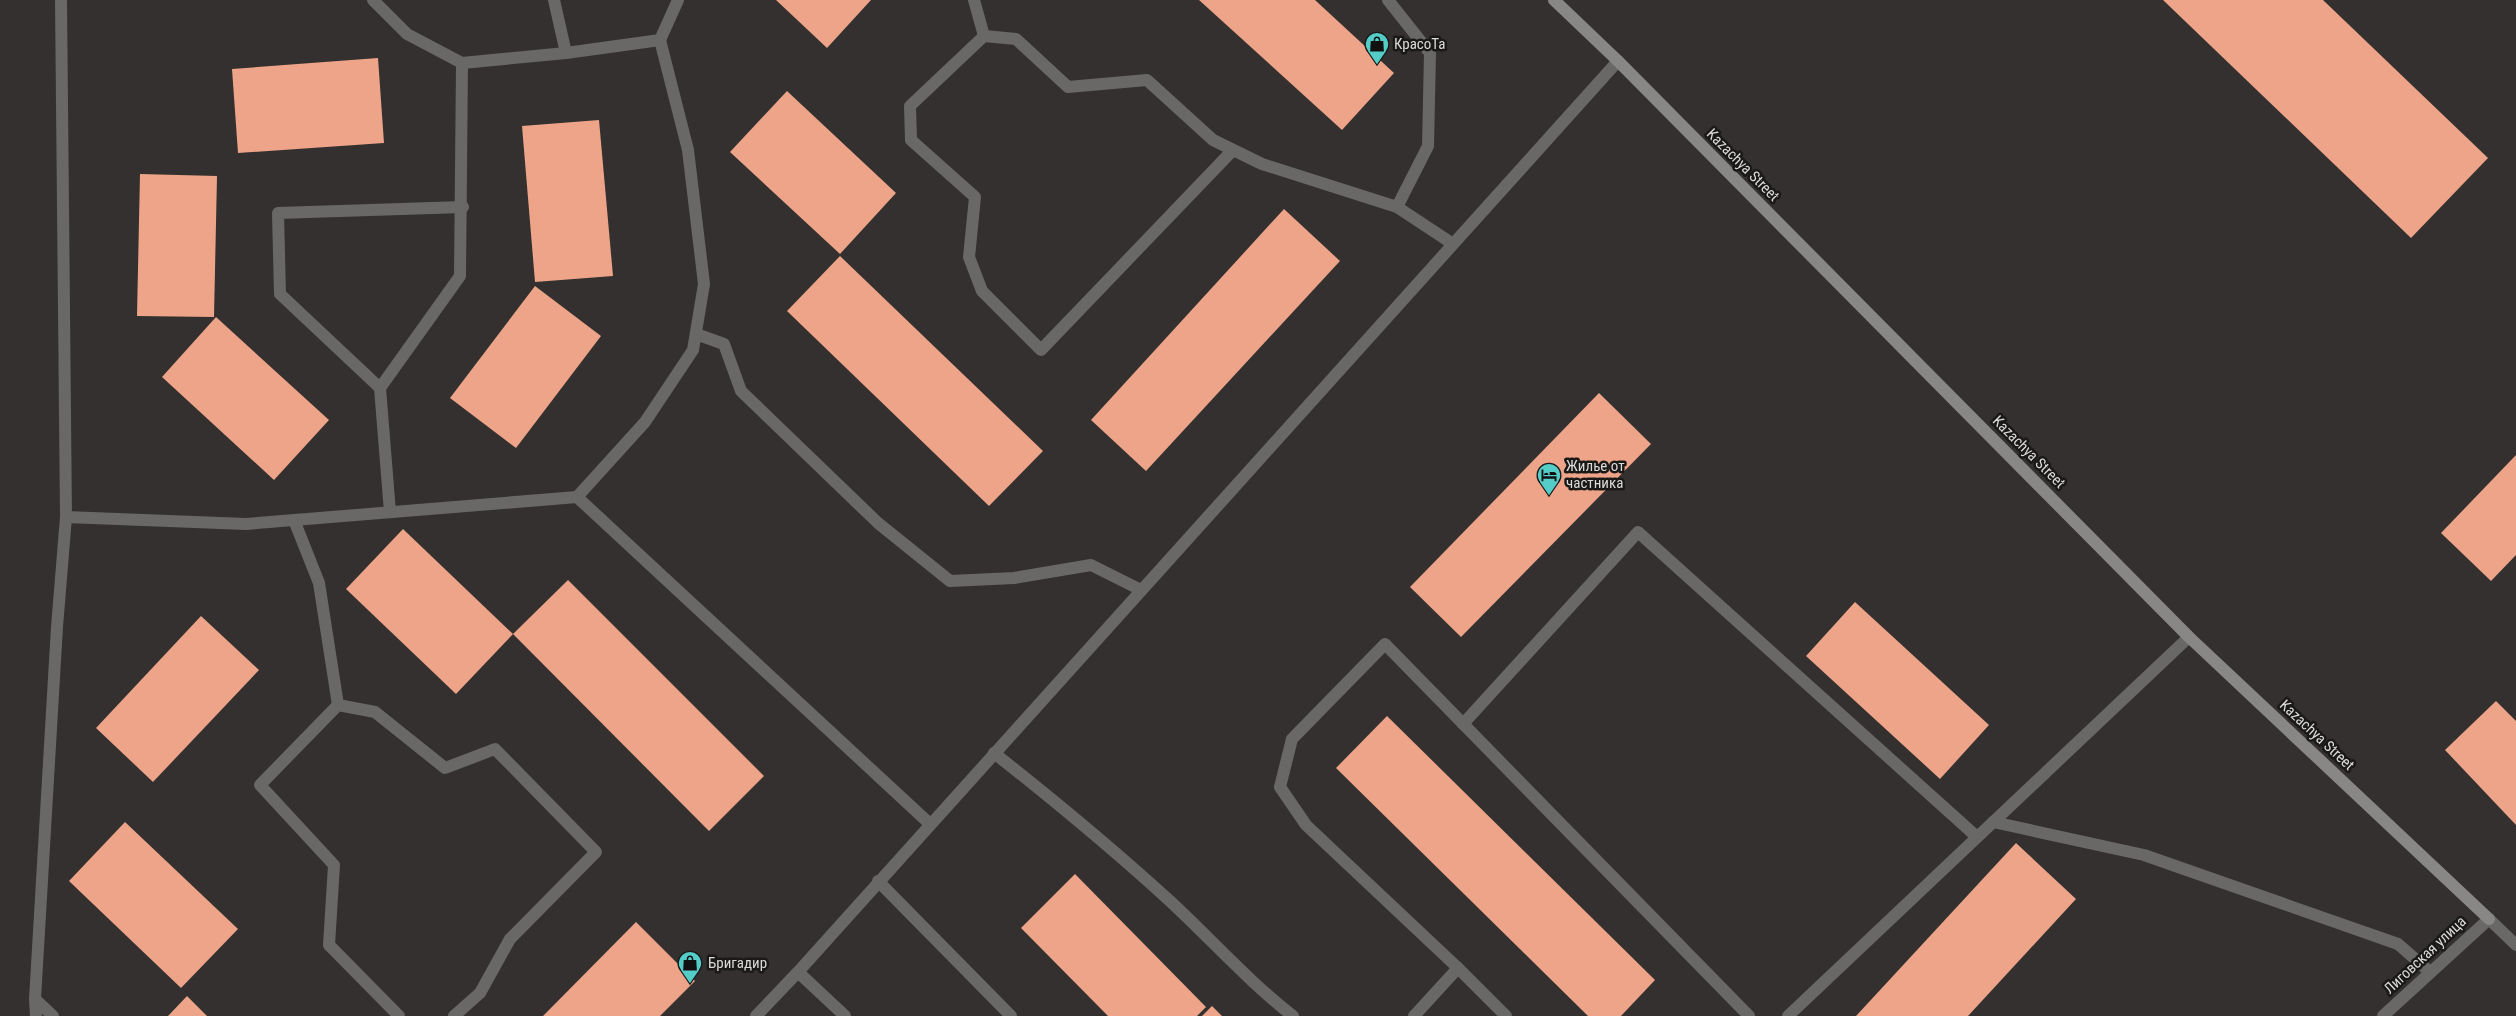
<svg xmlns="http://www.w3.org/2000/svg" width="2516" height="1016" font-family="'Roboto Condensed',sans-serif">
	<rect width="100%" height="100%" fill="#33302f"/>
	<g fill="#eda488">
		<path d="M776,0H871L827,48Z"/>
		<path d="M1199,0H1315L1394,73L1342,130Z"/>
		<path d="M2163,0H2323L2488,158L2411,238Z"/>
		<path d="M378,58L384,143L238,153L232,69Z"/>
		<path d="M787,91L896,193L840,254L730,152Z"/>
		<path d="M599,120L613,276L535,282L522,126Z"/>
		<path d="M140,174L217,176L214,317L137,316Z"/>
		<path d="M1284,209L1340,261L1146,471L1091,420Z"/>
		<path d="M840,256L1043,451L989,506L787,311Z"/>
		<path d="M535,286L601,336L516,448L450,398Z"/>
		<path d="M216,317L329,420L274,480L162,377Z"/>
		<path d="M1599,393L1651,444L1461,637L1410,587Z"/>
		<path d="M2516,455V555L2491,581L2441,533Z"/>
		<path d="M403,529L513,634L456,694L346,589Z"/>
		<path d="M568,580L764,776L709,831L513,634Z"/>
		<path d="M1855,602L1989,725L1940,779L1806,656Z"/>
		<path d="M201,616L259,670L153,782L96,728Z"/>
		<path d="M2496,701L2516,721V825L2445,750Z"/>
		<path d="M1387,716L1655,980L1621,1016H1588L1336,768Z"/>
		<path d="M125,822L238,929L181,988L69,881Z"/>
		<path d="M2016,843L2076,899L1968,1016H1856Z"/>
		<path d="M1075,874L1206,1007L1197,1016H1108L1021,928Z"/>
		<path d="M636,922L695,981L660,1016H543Z"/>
		<path d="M187,996L207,1016H168Z"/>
		<path d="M1212,1006L1222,1016H1202Z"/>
	</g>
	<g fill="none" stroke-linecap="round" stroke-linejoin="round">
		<g stroke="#696867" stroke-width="12">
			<path d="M373,0L407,34L462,63L566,53L660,40L678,0"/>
			<path d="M554,0L566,53"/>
			<path d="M974,0L984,36"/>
			<path d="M1388,0L1430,53L1428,146L1397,207"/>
			<path d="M1233,150L1041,350L982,291L969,257L975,197L911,140L910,106L984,36L1016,39L1068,87L1147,80L1213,140L1262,164L1397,207L1453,244"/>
			<path d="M696,334L724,344L741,391L878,523L950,581L1014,578L1091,565L1141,590"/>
			<path d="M380,388L280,294L278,213L463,207"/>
			<path d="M577,497L930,824"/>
			<path d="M390,512L380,388L460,276L462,63"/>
			<path d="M66,517L246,524L577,497L645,422L693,350L704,284L688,150L660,40"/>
			<path d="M294,520L319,583L338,705"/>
			<path d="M1463,724L1638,532L1977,837"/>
			<path d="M994,753C1055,801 1114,850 1171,902C1212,940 1249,982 1293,1016"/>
			<path d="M1993,822L2144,855L2398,944L2430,972"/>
			<path d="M878,881L1011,1016"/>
			<path d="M1458,968L1306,825L1280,787L1292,739L1385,644L1749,1016"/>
			<path d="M798,972L845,1016"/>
			<path d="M35,999L53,1016"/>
			<path d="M36,1016L35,999L57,627L66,517L61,0"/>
			<path d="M399,1016L329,945L334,865L260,785L338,705L375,712L445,768L495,749L596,852L510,939L480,993L454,1016"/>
			<path d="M756,1016L798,972L1618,61"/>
			<path d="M1414,1016L1458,968L1506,1016"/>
			<path d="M1788,1016L2189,637"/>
		</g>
		<path stroke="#696867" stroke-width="12" d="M2383,1016L2489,919L2516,945"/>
		<path stroke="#898686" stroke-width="12" d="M1554,0L1618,61L2189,637L2489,919"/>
	</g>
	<defs>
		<g id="shop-pin" transform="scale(1.25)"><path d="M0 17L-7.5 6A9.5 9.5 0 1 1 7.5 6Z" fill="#54cdc8" stroke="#1a1918"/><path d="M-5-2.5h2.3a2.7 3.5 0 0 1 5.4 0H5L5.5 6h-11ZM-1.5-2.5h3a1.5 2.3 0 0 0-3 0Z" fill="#111"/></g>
		<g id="hotel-pin" transform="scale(1.25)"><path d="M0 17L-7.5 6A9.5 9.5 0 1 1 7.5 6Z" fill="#54cdc8" stroke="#1a1918"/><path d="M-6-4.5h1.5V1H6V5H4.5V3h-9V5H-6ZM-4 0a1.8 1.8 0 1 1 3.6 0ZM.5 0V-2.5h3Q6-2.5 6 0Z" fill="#111"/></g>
	</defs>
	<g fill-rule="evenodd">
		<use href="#shop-pin" x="1377" y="44"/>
		<use href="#hotel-pin" x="1549" y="475"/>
		<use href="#shop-pin" x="690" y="963"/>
	</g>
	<g text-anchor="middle" stroke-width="5" stroke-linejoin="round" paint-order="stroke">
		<g font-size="15" fill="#dddbda" stroke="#1a1918" text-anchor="start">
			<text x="1394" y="49">КрасоТа</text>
			<text x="1566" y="471">Жилье от<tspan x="1566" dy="17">частника</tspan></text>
			<text x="708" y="968">Бригадир</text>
		</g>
		<g font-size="15" fill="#dddbda" stroke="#1a1918">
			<text transform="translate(1743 165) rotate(45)" y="5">Kazachya Street</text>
			<text transform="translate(2029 452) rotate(45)" y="5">Kazachya Street</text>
			<text transform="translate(2317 735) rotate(43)" y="5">Kazachya Street</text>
			<text transform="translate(2425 955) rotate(-43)" y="5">Лиговская улица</text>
		</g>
	</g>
</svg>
